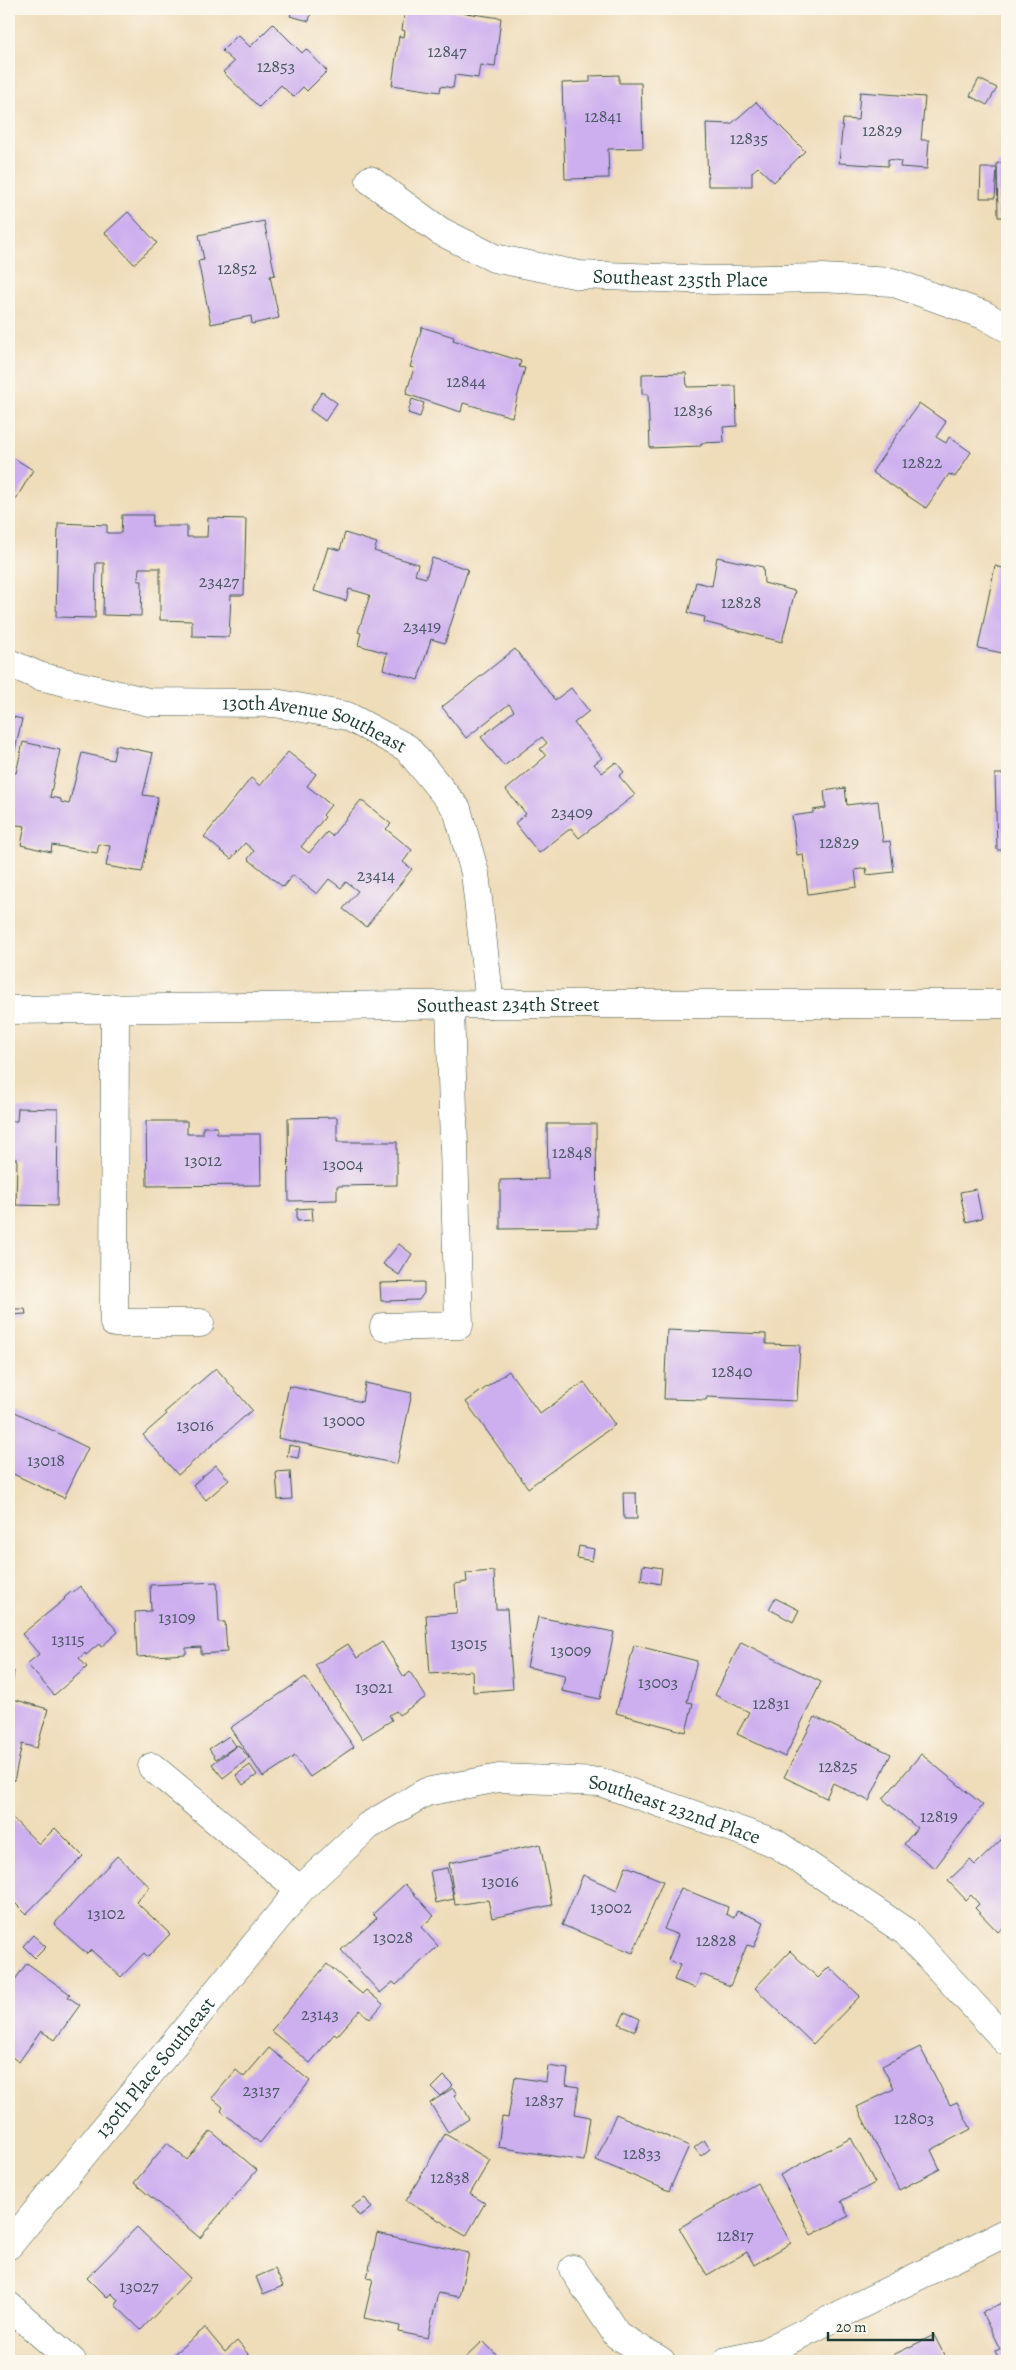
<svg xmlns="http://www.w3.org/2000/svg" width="1016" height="2370" font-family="Alegreya,serif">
	<rect width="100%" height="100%" fill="#fbf7ec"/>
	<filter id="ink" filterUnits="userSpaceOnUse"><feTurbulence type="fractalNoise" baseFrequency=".02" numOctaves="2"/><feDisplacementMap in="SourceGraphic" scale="10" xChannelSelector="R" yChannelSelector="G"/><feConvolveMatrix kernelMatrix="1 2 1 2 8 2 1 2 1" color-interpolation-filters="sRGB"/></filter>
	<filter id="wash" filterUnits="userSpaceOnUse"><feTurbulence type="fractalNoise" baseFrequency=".0096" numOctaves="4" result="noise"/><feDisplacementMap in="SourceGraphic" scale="20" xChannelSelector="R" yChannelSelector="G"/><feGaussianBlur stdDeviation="1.12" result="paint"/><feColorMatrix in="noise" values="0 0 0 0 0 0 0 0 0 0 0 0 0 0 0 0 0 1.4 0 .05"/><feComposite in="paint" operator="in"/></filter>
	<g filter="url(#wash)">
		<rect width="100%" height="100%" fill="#efdcb9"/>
		<g id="blocks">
			<g fill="#cdafef">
				<path d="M292,9H312L309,21L290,16Z"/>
				<path d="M405,9H451V11L501,18L495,67L480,65L478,78L455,75L453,88L441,86L440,92L392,85L399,36L404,37L405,31L402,30Z"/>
				<path d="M273,24L302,53L306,49L327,71L307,91L303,87L293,97L281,85L259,107L223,72L234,62L222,51L238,35L250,47Z"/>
				<path d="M619,75V83H641L643,148L608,149L609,178L565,179L562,83L590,82V76Z"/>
				<path d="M979,79L997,88L987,105L970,96Z"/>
				<path d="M860,92L925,97L921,140H929L927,169L900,167L901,161L888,159V166L839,163L843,119L858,120Z"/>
				<path d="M756,102L805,151L774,182L758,167L752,172V186H708L706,123L731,124Z"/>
				<path d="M997,163H1007V217H998Z"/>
				<path d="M981,168H997L995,198H980Z"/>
				<path d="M128,212L157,243L134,264L105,233Z"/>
				<path d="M264,221L275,275L270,276L279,318L252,324L251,316L211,324L198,261L204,260L199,235Z"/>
				<path d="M422,327L454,337L453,340L521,361L519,367L525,368L512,417L463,403L461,412L406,394L414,368L410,367Z"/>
				<path d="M686,373L687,387L736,386L737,426L723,427L724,442L701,443V446L650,448L648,394H642V374Z"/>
				<path d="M322,392L337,403L325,421L310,410Z"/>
				<path d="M412,399L424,403L420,417L408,413Z"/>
				<path d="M919,403L946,422L936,437L946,443L949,437L971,452L955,477L949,474L926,508L872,472Z"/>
				<path d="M9,455L33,470L9,511Z"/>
				<path d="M122,515H153L152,526H187V537H207L208,518L246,519L244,595H231L229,637L192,636V621L160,620V568H139L138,581H142L141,616L103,615L104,563H96L95,618L56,617L58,523L107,525V533H121Z"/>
				<path d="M345,533L377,543L374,551L418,564L415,575L426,578L432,558L468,569L445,643L431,639L418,680L383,669L387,653L358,645L361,633L358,632L370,595L349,589L346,601L314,591L328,547L340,550Z"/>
				<path d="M717,557L763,567L764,583L795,591L782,642L704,622L705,617L688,613L696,582L712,586Z"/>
				<path d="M995,566L1007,569V654L978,648Z"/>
				<path d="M515,649L555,700L571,688L589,711L574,723L602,758L594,764L602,773L616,762L624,772L619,776L635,795L579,838L571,828L539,853L515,823L526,814L506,790L546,756L540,749L547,743L542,737L504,766L481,737L514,711L509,704L466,738L442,707Z"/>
				<path d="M9,716L22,719L10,772L16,773L23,742L60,750L50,797L61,799V802L69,804L82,753L113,760L116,745L153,753L143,795L158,797L142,872L106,866L110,846L99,844L97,853L52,845L51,852L21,845L25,826L10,824L11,812L9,811Z"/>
				<path d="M288,752L316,774L307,786L331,805L323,815L325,817L301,847L309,853L327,832L332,836L361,800L391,824L386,829L412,850L403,862L412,869L366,927L343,909L358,891L346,882L341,888L329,879L317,894L293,875L283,887L248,859L254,851L245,843L231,859L204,837L251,778L260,786Z"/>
				<path d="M995,774H1007V850H997Z"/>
				<path d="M845,788L847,805L878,801L883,842L890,841L894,872L867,875L866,868L855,870L857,887L808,894L803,854L797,855L792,816L813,813V810L826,808L824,791Z"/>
				<path d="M18,1108L58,1109L57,1206L16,1205L17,1159H9V1121H17Z"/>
				<path d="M337,1117V1142H397V1185L337,1186V1200L289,1201L288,1118Z"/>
				<path d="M146,1121H187V1134H203V1127H217V1134H260L261,1185L147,1186Z"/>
				<path d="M547,1124H596L597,1228L500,1229V1180L548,1179Z"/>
				<path d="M976,1189L982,1218L966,1222L960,1192Z"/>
				<path d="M312,1208L313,1220L297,1221V1209Z"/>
				<path d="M399,1244L412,1254L399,1275L383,1264Z"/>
				<path d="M9,1245H12L10,1279H9Z"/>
				<path d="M424,1282V1293L419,1300L381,1301L380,1283Z"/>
				<path d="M11,1309H25L26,1314L11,1315Z"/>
				<path d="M667,1330L766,1334V1344L800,1345L797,1401L707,1397L706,1400L664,1399Z"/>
				<path d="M216,1368L252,1410L178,1475L143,1435L167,1414L165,1412Z"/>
				<path d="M509,1371L540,1414L584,1382L615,1425L528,1488L466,1402Z"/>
				<path d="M365,1383L412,1393L397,1464L278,1438L289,1386L362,1402Z"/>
				<path d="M9,1409L88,1448L64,1498L9,1472Z"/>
				<path d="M289,1445L300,1447L298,1458L287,1456Z"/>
				<path d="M216,1465L229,1480L206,1500L193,1485Z"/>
				<path d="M290,1471L292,1499L278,1500L276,1472Z"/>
				<path d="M623,1493H636L637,1519H624Z"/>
				<path d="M579,1546L594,1549L592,1561L577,1558Z"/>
				<path d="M643,1565L662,1568L660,1584L641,1580Z"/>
				<path d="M494,1571L496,1609H507L513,1689L473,1692L472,1671L430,1674L426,1615L457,1613L455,1584L467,1582L466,1573Z"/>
				<path d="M217,1582L219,1622H225L227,1652L201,1654V1647L186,1648V1654L137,1657L135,1612L151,1611L150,1585Z"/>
				<path d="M80,1586L118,1632L101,1647L99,1644L86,1655L85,1653L79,1658L87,1667L54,1695L27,1664L39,1654L22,1634L65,1599L64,1598L71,1592L72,1593Z"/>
				<path d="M775,1598L799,1610L793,1622L769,1609Z"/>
				<path d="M538,1617L614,1632L600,1699L562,1691L565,1675L527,1667Z"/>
				<path d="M382,1642L404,1677L410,1672L426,1697L399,1715L396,1711L389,1715L392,1720L362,1739L315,1665L348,1644L357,1658Z"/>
				<path d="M741,1642L821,1682L785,1757L737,1734L749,1712L715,1695Z"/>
				<path d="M634,1645L697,1661L687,1702L693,1703L686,1732L616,1713Z"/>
				<path d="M9,1671H14L12,1688L9,1687Z"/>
				<path d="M305,1677L354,1747L310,1777L295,1756L263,1777L230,1728Z"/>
				<path d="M9,1698L48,1709L37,1748L22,1744L14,1781L9,1779Z"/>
				<path d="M815,1717L891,1754L869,1801L833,1783L826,1798L784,1777Z"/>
				<path d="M229,1736L236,1746L216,1759L209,1749Z"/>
				<path d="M238,1745L249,1758L223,1778L212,1764Z"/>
				<path d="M921,1754L983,1805L935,1868L904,1844L917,1828L883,1799Z"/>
				<path d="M250,1765L257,1775L243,1785L236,1775Z"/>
				<path d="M9,1815L39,1844L55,1828L83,1856L26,1914L9,1897Z"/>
				<path d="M1005,1836L1007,1838V1924L998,1932L975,1908L979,1904L971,1895L966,1900L948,1881L970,1860L975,1865Z"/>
				<path d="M540,1844L552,1905L492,1918L488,1900L455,1905L449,1863Z"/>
				<path d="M117,1856L150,1887L136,1902L170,1934L148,1957L144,1953L121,1977L91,1950L87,1954L54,1924Z"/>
				<path d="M626,1866L663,1881L633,1953L562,1925L583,1875L617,1890Z"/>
				<path d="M447,1868L454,1899L436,1903L430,1871Z"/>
				<path d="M405,1884L434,1916L421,1927L438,1946L396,1985L393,1982L380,1993L341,1950L377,1918L373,1914Z"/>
				<path d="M681,1888L728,1907L726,1914L734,1918L737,1911L764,1922L754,1947L747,1945L730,1986L701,1974L695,1988L674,1980L680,1965L668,1960L678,1935L664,1929Z"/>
				<path d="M33,1935L46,1947L35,1958L23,1946Z"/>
				<path d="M790,1951L818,1978L829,1967L860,1996L813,2044L755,1988Z"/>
				<path d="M27,1963L70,1994L68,1997L80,2005L55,2040L41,2031L19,2062L9,2055V1988Z"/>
				<path d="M327,1964L362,1994L366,1990L383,2004L370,2019L360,2010L337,2036L334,2034L310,2063L271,2031Z"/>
				<path d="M625,2012L640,2019L635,2031L619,2024Z"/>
				<path d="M920,2047L950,2105L957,2102L971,2129L931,2150L940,2169L899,2190L857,2107L894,2089L882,2066Z"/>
				<path d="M269,2048L310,2081L260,2143L221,2111L223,2107L212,2098L236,2070L244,2077Z"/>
				<path d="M548,2066L568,2069L566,2085L579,2087L575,2114L590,2117L584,2161L498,2147L502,2117L508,2118L515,2077L546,2082Z"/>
				<path d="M444,2076L453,2085L440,2096L432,2088Z"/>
				<path d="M453,2088L457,2094L454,2095L469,2119L448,2132L430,2103Z"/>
				<path d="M616,2114L689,2146L669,2191L596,2160Z"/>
				<path d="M211,2131L257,2170L200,2238L134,2183L167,2143L187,2160Z"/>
				<path d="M445,2134L490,2160L470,2194L485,2203L466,2236L406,2201Z"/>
				<path d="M851,2138L875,2183L841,2201L849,2216L811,2235L780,2175Z"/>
				<path d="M704,2140L710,2149L701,2156L694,2148Z"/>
				<path d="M757,2183L791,2243L754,2265L747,2252L707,2275L679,2228Z"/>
				<path d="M365,2198L372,2208L359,2216L352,2206Z"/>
				<path d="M137,2227L190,2278L141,2330L115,2305L118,2300L111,2293L107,2298L87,2278Z"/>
				<path d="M377,2233L469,2253L459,2297L438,2293L428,2338L399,2332L400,2326L364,2318L373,2279L367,2278Z"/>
				<path d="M275,2269L283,2286L263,2294L256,2277Z"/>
				<path d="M1007,2300V2361H1000L995,2351L1000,2349L982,2313Z"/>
				<path d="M205,2328L225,2352L237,2341L254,2361H174L170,2357Z"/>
				<path d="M934,2335L947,2361H896L893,2355Z"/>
				<path d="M483,2341L502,2361H462Z"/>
			</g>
		</g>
	</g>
	<g filter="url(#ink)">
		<use href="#blocks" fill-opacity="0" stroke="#3e5548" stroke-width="1"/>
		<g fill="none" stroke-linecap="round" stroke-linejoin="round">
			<g stroke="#3e5548" stroke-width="29">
				<g id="minor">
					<path id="s1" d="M370,180L440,231L494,258L579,275L713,280L822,278L892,282L984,315L1007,328"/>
					<path id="s2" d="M9,663L39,676L149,702L275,703L347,716L407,748L457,809L475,873L490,1004"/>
					<path d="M115,1008L114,1323H200"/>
					<path id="s3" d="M9,1010L490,1004H1007"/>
					<path d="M384,1327L459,1325L450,1005"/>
					<path d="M152,1767L300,1890"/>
					<path id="s4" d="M9,2245L300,1890L368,1826L426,1792L499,1778L600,1782L775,1843L906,1932L1007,2042"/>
					<path d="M573,2269L617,2335L661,2361"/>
					<path d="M9,2306L72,2361"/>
					<path d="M727,2361L761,2354L1007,2232"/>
				</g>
			</g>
			<use href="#minor" stroke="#fff" stroke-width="28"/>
		</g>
	</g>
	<g text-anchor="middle" stroke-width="4" stroke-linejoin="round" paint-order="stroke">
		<g font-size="18" fill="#4a5a63">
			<text x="447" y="57">12847</text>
			<text x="276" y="72">12853</text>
			<text x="603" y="122">12841</text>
			<text x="882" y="136">12829</text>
			<text x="749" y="144">12835</text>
			<text x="237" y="274">12852</text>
			<text x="466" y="387">12844</text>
			<text x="693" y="416">12836</text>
			<text x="922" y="468">12822</text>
			<text x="219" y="587">23427</text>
			<text x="741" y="608">12828</text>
			<text x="422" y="632">23419</text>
			<text x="572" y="818">23409</text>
			<text x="839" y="848">12829</text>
			<text x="376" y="881">23414</text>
			<text x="572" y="1158">12848</text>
			<text x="203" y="1166">13012</text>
			<text x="343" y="1170">13004</text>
			<text x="732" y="1377">12840</text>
			<text x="344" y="1426">13000</text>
			<text x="195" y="1431">13016</text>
			<text x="46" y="1466">13018</text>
			<text x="177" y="1623">13109</text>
			<text x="68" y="1645">13115</text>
			<text x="469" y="1649">13015</text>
			<text x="571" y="1656">13009</text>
			<text x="658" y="1688">13003</text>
			<text x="374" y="1693">13021</text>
			<text x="771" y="1709">12831</text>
			<text x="838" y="1772">12825</text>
			<text x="939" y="1822">12819</text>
			<text x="500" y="1887">13016</text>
			<text x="611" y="1913">13002</text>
			<text x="106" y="1919">13102</text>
			<text x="393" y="1943">13028</text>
			<text x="716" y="1946">12828</text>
			<text x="320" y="2020">23143</text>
			<text x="261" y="2096">23137</text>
			<text x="544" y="2106">12837</text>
			<text x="914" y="2124">12803</text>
			<text x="642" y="2159">12833</text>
			<text x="450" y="2183">12838</text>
			<text x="735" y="2241">12817</text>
			<text x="139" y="2292">13027</text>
		</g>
		<g font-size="20" fill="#1f3d34" stroke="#fbf7ec">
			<text dy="7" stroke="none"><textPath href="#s1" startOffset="335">Southeast 235th Place</textPath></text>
			<text dy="7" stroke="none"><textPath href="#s2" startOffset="315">130th Avenue Southeast</textPath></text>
			<text dy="7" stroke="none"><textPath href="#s3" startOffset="499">Southeast 234th Street</textPath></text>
			<text dy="7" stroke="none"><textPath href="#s4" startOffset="874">Southeast 232nd Place</textPath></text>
			<text dy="7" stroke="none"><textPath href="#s4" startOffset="230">130th Place Southeast</textPath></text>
		</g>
	</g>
	<rect width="1016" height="2370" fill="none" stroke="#fbf7ec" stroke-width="30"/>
	<path d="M828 2332v8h105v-8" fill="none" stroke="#1f3d34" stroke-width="2.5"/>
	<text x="836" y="2332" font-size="15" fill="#1f3d34" stroke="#fbf7ec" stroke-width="4" paint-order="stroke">20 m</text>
</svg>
